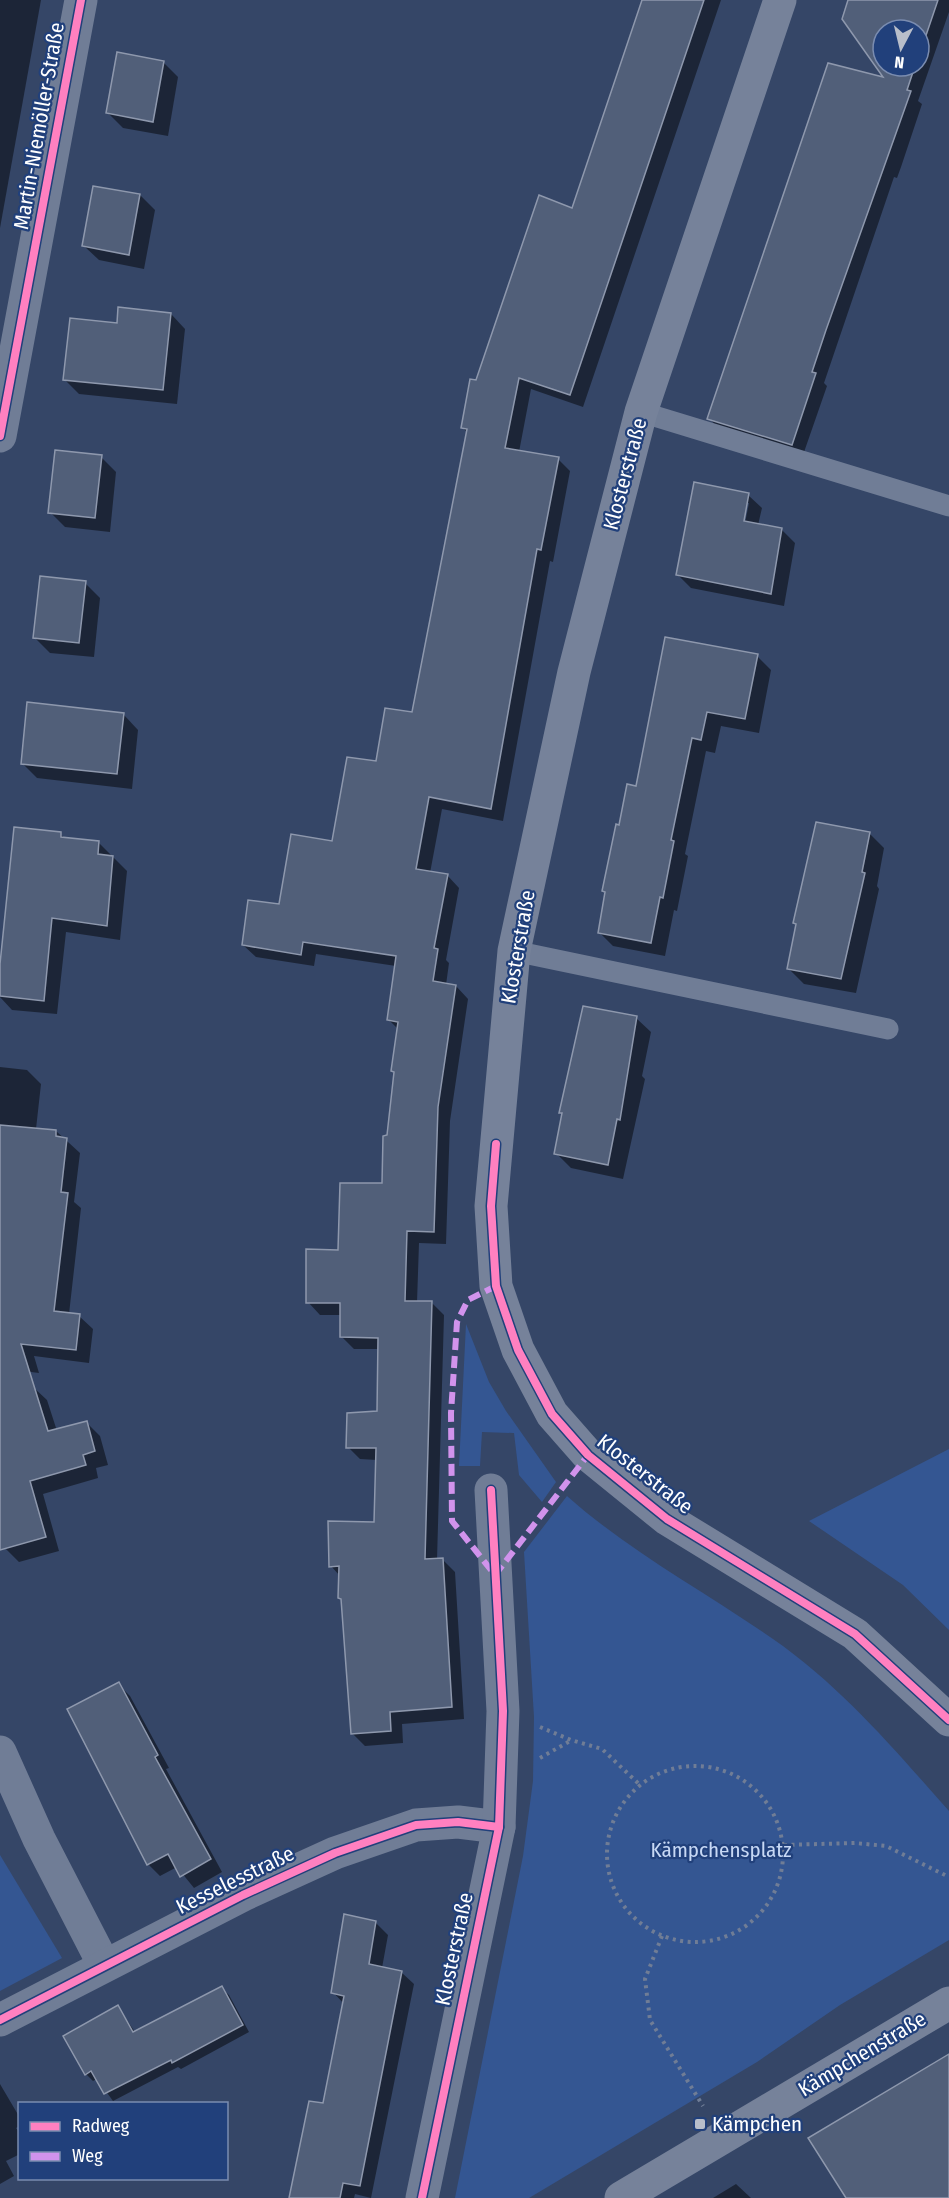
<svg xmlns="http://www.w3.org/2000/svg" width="949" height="2198" font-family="'Fira Sans Condensed',sans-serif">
	<rect width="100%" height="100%" fill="#354667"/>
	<g fill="#345692">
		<path d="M466,1324L489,1382L506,1411L556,1482L542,1502L519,1475L514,1433L482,1432L480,1466H459Z"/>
		<path d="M949,1449V1630L903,1585L809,1521Z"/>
		<path d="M567,1496C630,1552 704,1591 773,1639C842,1687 894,1749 949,1811V1940L840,2005L757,2062L529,2198H455L523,1856L533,1781L534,1717L524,1552Z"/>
		<path d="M0,1855L62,1958L0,1991Z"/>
	</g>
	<g fill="#0007" fill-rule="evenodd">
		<path d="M0,0H41L0,228Z"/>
		<path d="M644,0H721L583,407L531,389L519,452L558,459L570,471L553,562L550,561L503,821L442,809L430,873L447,875L459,888L446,960L449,963L446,985L456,986L468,999L450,1121L446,1244L419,1243L417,1303H432L444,1315L437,1560L442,1559L455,1572L464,1719L402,1724L403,1743L365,1746L353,1734L342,1600L340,1598V1576L331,1566L375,1524L377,1460L360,1459L348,1447L379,1413L380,1349H354L341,1336V1315H320L308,1302L383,1185L399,1030L388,1019L396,966L316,954L314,966L256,957L243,945L280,906L333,843L377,763L413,714L468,433L462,427L477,382L573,209Z"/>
		<path d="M850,0H949V12L918,101L922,104L901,167L897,178L894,177L824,383L827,386L803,455L720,430L709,418L887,80ZM883,30H919V66H883Z"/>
		<path d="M163,62L178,77L168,136L123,128L108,113Z"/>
		<path d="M140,195L155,210L144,269L99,260L84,246Z"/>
		<path d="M171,314L185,329L177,404L79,394L64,379L118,325Z"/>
		<path d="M101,457L116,472L110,532L65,527L50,512Z"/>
		<path d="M748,495L762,508L758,525L782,530L795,543L784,606L691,588L678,575ZM746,503H749L744,528H741Z"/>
		<path d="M85,583L100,598L94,657L50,653L35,638Z"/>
		<path d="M757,656L771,670L759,733L721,726L715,753L706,751L685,854L688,856L677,911L674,910L665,956L613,946L599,932L620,826L637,788Z"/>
		<path d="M124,715L138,730L132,789L37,778L22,763Z"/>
		<path d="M869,833L884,848L877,886L879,889L856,993L804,984L789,969Z"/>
		<path d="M60,834L66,839L99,843L127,871L120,940L66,932L57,1014L12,1010L0,997V977Z"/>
		<path d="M636,1018L651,1032L642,1076L645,1079L623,1179L571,1168L556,1153L563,1115L561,1112Z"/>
		<path d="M0,1067L27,1070L41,1084L36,1129L56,1131L80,1153L74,1202L81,1208L69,1314L79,1316L93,1329L89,1363L34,1356L39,1373L0,1368Z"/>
		<path d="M33,1387L47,1400L57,1431L86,1422L100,1436L108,1465L96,1468L98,1478L43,1494L59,1551L19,1562L5,1548L0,1531V1396Z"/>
		<path d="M118,1684L130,1696L169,1768L166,1769L222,1872L194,1888L177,1867L160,1876L148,1864Z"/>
		<path d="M375,1922L388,1935L382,1968L401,1972L414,1984L371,2198L355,2194L354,2198H291L324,2105L344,2004L333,1992Z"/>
		<path d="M221,1988L229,1995L249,2032L181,2069L178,2067L113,2101L97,2079L93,2081L86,2074L118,2007L135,2032Z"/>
		<path d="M0,2084L20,2118V2126L16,2128L20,2133V2154L6,2161L14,2176L0,2184Z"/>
		<path d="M736,2184L751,2198H713Z"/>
	</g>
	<g fill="#515f79" stroke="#8e98ad" stroke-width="1.5">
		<path d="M642,0H704L570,395L519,378L505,448L559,457L541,550L537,549L491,809L429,797L416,869L448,874L434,948L438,949L433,981L456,985L438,1107L434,1232L407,1231L405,1301H432L425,1559L443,1558L452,1707L390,1712L391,1731L351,1734L341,1599L338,1598L339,1566L329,1567L328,1521L374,1522L376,1448H346L347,1413L377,1411L378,1338L340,1337V1303H306V1249L338,1250L340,1183H382L383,1136L387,1135L394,1072L391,1071L398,1022L387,1020L396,956L303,942L301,955L242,945L248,900L279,904L291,834L332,841L347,757L376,761L385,708L412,712L467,429L461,428L470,379L476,380L539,195L572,208Z"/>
		<path d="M848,0H938L919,56V30H883V66H915L907,90L911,91L826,330L812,372L816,373L792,445L707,419L828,63L883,77L842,19Z"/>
		<path d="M117,52L164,61L153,122L106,113Z"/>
		<path d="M93,186L140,194L129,255L82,246Z"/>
		<path d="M118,307L171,313L163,390L63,380L70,318L117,323Z"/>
		<path d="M55,450L102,455L95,518L48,513Z"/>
		<path d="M694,482L749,493L744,521L782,528L771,594L676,575Z"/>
		<path d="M40,576L86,581L79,643L33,638Z"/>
		<path d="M665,637L758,654L745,719L707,712L701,740L692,738L671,840L674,841L663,898L660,897L651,943L598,933L605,892L602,891L616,824L619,825L627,784L636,786Z"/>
		<path d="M27,702L124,713L117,774L21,764Z"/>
		<path d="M816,822L870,832L862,872L865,873L841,979L787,969L796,924L793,923Z"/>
		<path d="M14,827L61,832V837L99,841L98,854L113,856L107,926L52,918L44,1001L0,996V964Z"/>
		<path d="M583,1006L637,1016L620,1120L617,1119L608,1165L554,1154L562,1113H559Z"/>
		<path d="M0,1125L56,1130V1136L67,1138L61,1192L68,1193L54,1311L80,1314L76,1350L21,1344L48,1431L87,1421L95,1451L83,1455L86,1465L30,1481L46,1537L0,1550Z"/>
		<path d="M119,1682L158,1755L155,1757L211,1859L180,1877L168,1854L147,1865L67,1709Z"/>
		<path d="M344,1914L376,1921L369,1964L402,1971L360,2186L343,2183L340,2198H289L309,2101L323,2103L344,1996L331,1993Z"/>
		<path d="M222,1986L243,2025L172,2063L171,2060L104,2094L91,2071L85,2075L63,2036L118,2005L133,2032Z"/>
		<path d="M949,2054V2198H846L808,2138Z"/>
	</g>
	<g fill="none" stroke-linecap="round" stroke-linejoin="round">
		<g stroke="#707d96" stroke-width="4" stroke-dasharray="3 4.5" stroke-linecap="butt">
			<path d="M540,1727L571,1740L602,1749L640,1785"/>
			<path d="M540,1758L570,1741"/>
			<circle cx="695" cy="1854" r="88"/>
			<path d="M784,1845L855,1843L886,1846L949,1877"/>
			<path d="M662,1936L645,1979L650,2020L703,2106"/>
		</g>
		<g stroke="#707d96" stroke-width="21">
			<path d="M641,412L949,506"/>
			<path d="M514,951L888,1029"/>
		</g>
		<g stroke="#707d96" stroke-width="33">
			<path d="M0,436L81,0"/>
			<path d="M0,1752L39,1839L104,1965"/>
			<path d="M0,2020L243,1895L335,1853L416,1825L458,1822L499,1827"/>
			<path d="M422,2198L499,1827L503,1711L491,1490"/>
		</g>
		<g stroke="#76829a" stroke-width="33">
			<path d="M780,0L641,412L574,672L514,951L491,1206L496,1286L518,1350L552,1414L588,1455L667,1519L855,1634L949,1720"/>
			<path d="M621,2198L949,2003"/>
		</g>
		<path stroke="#d193ec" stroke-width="6" stroke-dasharray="12 6" stroke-linecap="butt" d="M496,1286L468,1300L457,1322L451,1413L452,1521L495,1575L588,1455"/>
		<g stroke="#21407b" stroke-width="11">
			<g id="cycleway">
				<path d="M0,436L81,0"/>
				<path d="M496,1144L491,1206L496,1286L518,1350L552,1414L588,1455L667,1519L855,1634L949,1720"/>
				<path d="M0,2020L243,1895L335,1853L416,1825L458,1822L499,1827"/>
				<path d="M422,2198L499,1827L503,1711L491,1490"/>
			</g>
		</g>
		<use href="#cycleway" stroke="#ff80c0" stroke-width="8"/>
	</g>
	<rect fill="#b8beca" stroke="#21407b" stroke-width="2" x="694" y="2118" width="12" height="12" rx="3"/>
	<g text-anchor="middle" stroke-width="4.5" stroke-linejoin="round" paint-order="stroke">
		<g font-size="21" fill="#fff" stroke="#21407b">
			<text transform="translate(39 126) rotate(-80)" y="7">Martin-Niemöller-Straße</text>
			<text transform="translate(625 474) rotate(-75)" y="7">Klosterstraße</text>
			<text transform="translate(518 947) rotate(-80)" y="7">Klosterstraße</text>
			<text transform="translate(645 1474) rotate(38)" y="7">Klosterstraße</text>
			<text transform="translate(235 1880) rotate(-26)" y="7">Kesselesstraße</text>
			<text transform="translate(454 1949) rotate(-78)" y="7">Klosterstraße</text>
			<text transform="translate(862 2054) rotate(-31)" y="7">Kämpchenstraße</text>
		</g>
		<g font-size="21" fill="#c7d8f5" stroke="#21407b">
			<text x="721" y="1857">Kämpchensplatz</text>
		</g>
		<g font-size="21" fill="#fff" stroke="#21407b" text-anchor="start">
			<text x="712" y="2131">Kämpchen</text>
		</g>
	</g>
	<rect x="18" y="2102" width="210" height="78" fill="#21407b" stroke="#7a8cb0" stroke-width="1.5"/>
	<rect x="30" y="2122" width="30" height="9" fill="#ff80c0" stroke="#7a8cb0" stroke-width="1.5"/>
	<text x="72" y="2132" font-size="18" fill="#ffffff">Radweg</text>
	<rect x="30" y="2152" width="30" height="9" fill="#d193ec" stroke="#7a8cb0" stroke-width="1.5"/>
	<text x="72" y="2162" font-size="18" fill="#ffffff">Weg</text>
	<g transform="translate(901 48) rotate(187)"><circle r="28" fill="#21407b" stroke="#7a8cb0" stroke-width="1.5"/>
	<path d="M0-4.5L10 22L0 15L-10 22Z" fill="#b8beca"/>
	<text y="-9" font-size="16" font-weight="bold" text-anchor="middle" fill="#ffffff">N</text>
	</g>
</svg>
